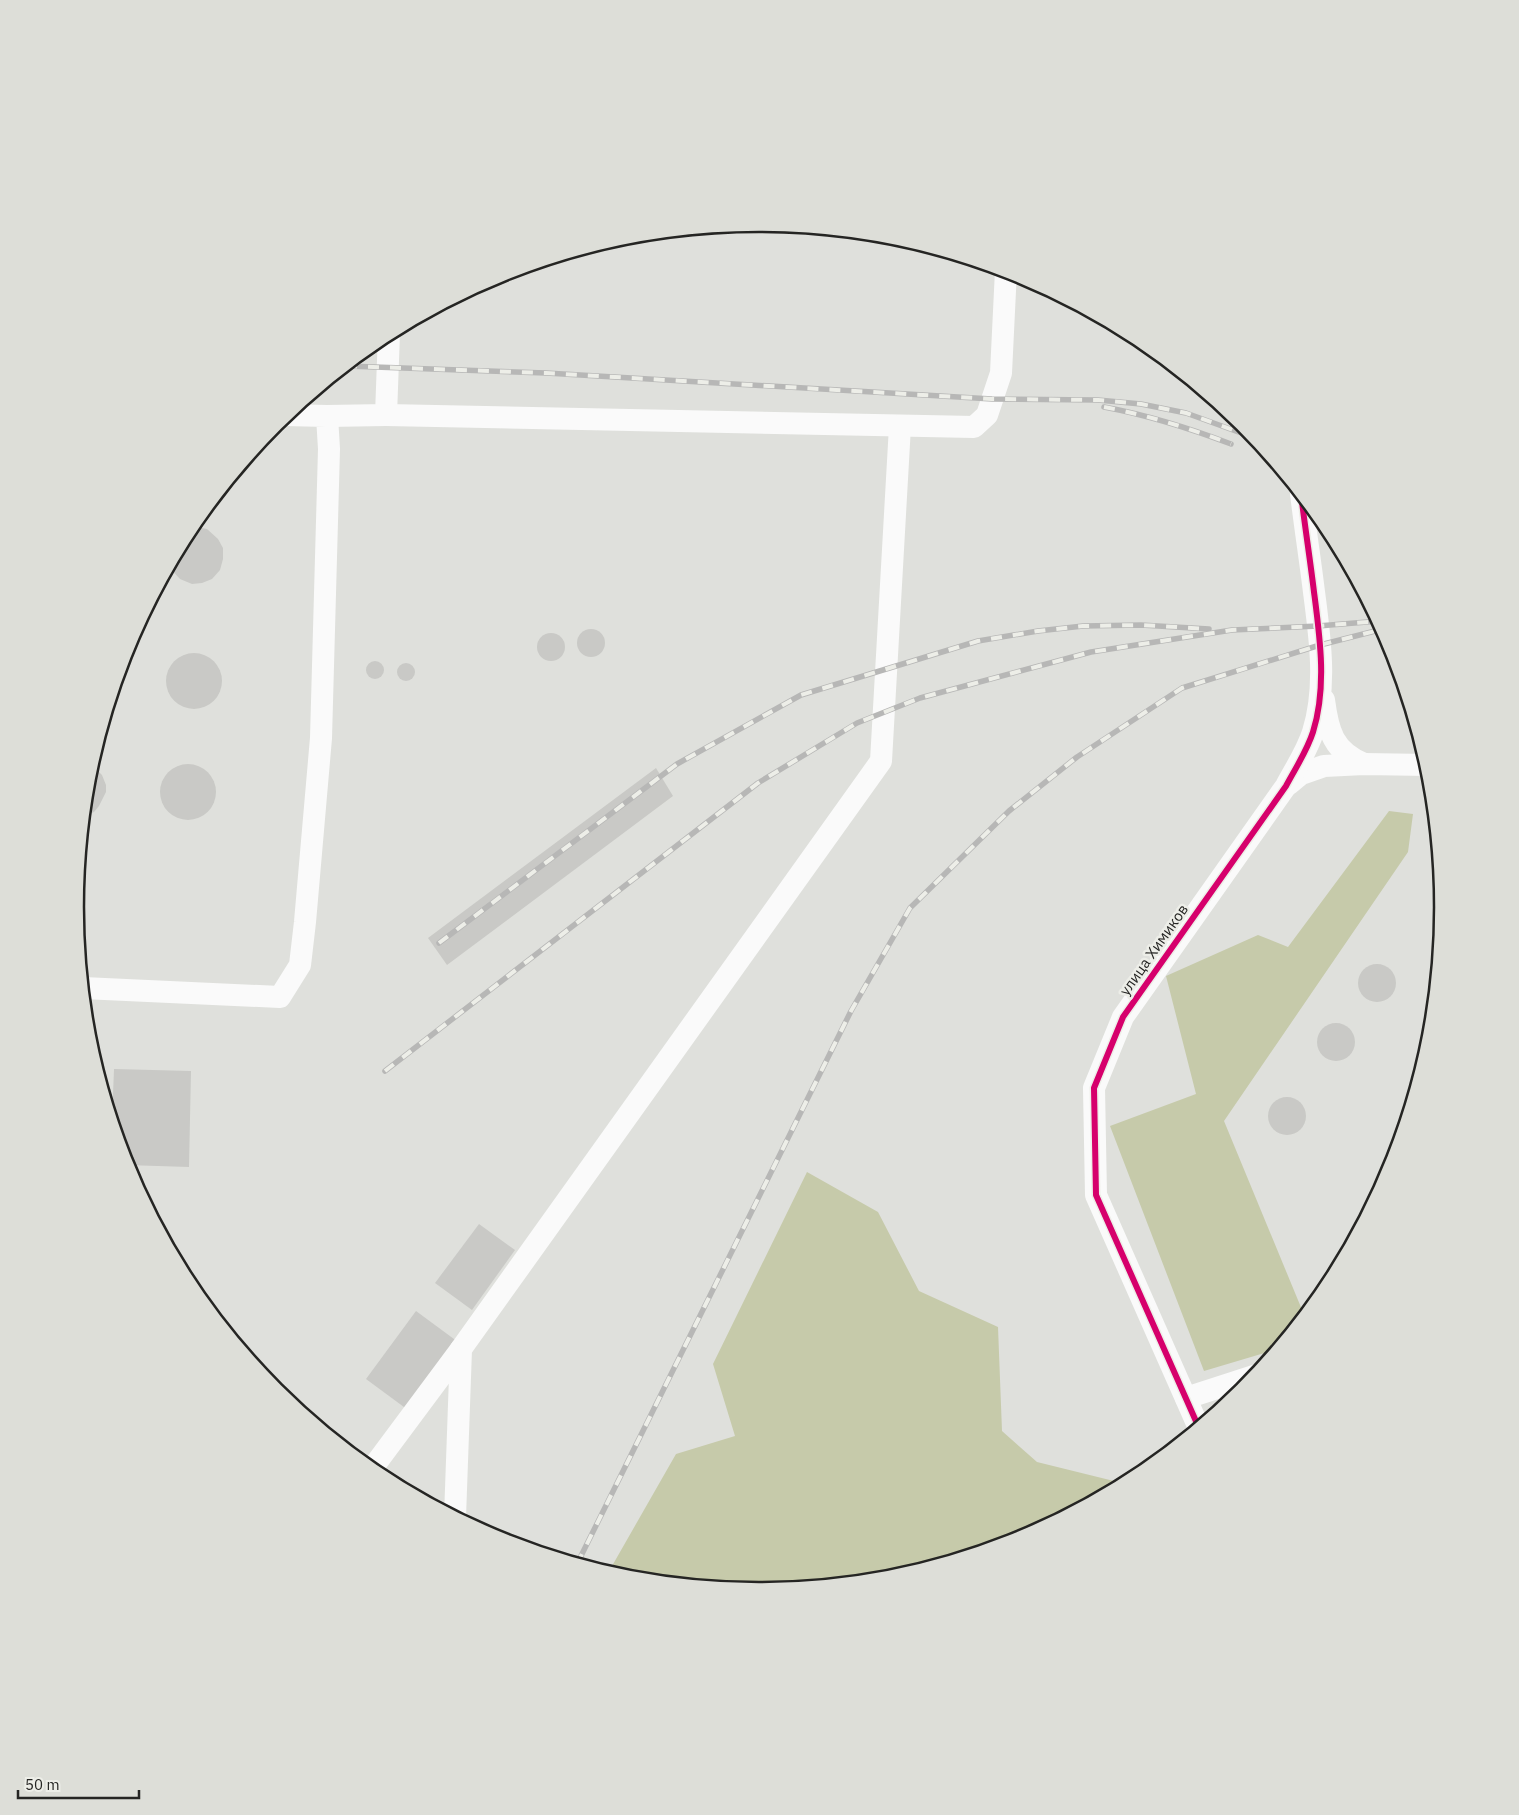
<svg xmlns="http://www.w3.org/2000/svg" width="1519" height="1815" font-family="'IBM Plex Sans',sans-serif">
	<rect width="100%" height="100%" fill="#dfe0dc"/>
	<g fill="#c6caaa">
		<path d="M1389,811L1413,814L1408,852L1224,1121L1305,1317L1278,1349L1204,1371L1110,1126L1196,1094L1166,976L1258,935L1288,947Z"/>
		<path d="M807,1172L878,1212L919,1291L998,1327L1002,1431L1037,1462L1126,1484L1021,1540L893,1579L759,1592L626,1579L608,1573L676,1454L735,1436L713,1364Z"/>
	</g>
	<g fill="#c9c9c6">
		<path d="M196,527L207,529L218,539L223,548V559L220,570L212,579L202,583L192,584L180,579L169,567L190,528Z"/>
		<circle cx="591" cy="643" r="14"/>
		<circle cx="551" cy="647" r="14"/>
		<circle cx="194" cy="681" r="28"/>
		<circle cx="375" cy="670" r="9"/>
		<circle cx="406" cy="672" r="9"/>
		<circle cx="188" cy="792" r="28"/>
		<path d="M91,764L102,775L106,785V792L99,806L94,812L84,816L88,774Z"/>
		<path d="M656,768L673,796L447,965L428,938Z"/>
		<circle cx="1377" cy="983" r="19"/>
		<circle cx="1336" cy="1042" r="19"/>
		<path d="M114,1069L191,1071L189,1167L126,1165L112,1120Z"/>
		<circle cx="1287" cy="1116" r="19"/>
		<path d="M479,1224L515,1250L472,1310L435,1283Z"/>
		<path d="M416,1311L458,1342L408,1410L366,1379Z"/>
	</g>
	<g fill="none" stroke-linecap="round" stroke-linejoin="round">
		<g stroke="#fafafa" stroke-width="22">
			<path d="M386,415L974,427L987,415L1001,373L1006,270"/>
			<path d="M327,416L386,415L389,333"/>
			<path d="M1324,700C1328,731 1333,751 1364,764"/>
			<path d="M1289,784L1301,774L1324,766L1364,764L1428,765"/>
			<path d="M83,988L280,997L300,965L305,922L321,738L329,449L327,416L285,415"/>
			<path d="M1186,1398L1257,1375"/>
			<path d="M1199,1428L1096,1195L1094,1088L1123,1017L1286,786C1295,769 1307,751 1313,732C1327,687 1320,638 1314,592C1310,559 1305,527 1301,494"/>
			<path d="M371,1470L461,1349L881,761L900,426"/>
			<path d="M455,1517L461,1349"/>
		</g>
		<g stroke="#b7b7b6" stroke-width="5.5">
			<g id="rail">
				<path d="M1097,316L1146,351L1179,370"/>
				<path d="M346,366L546,373L992,399L1098,400L1141,404L1186,413L1255,438"/>
				<path d="M1104,407C1147,415 1189,428 1231,444"/>
				<path d="M439,943L677,764L801,695L978,641L1038,631L1083,626L1141,625L1209,629"/>
				<path d="M385,1071L758,783L857,723L920,698L1091,652L1232,630L1318,626L1379,621"/>
				<path d="M577,1564L851,1011L910,908L1009,811L1077,757L1182,688L1320,645L1383,629"/>
			</g>
		</g>
		<use href="#rail" stroke="#edeee8" stroke-width="4" stroke-dasharray="11" stroke-linecap="butt"/>
		<g stroke="#edeee8" stroke-width="9">
			<path id="cycleway" d="M1199,1428L1096,1195L1094,1088L1123,1017L1286,786C1295,769 1307,751 1313,732C1327,687 1320,638 1314,592C1310,559 1305,527 1301,494"/>
		</g>
		<use href="#cycleway" stroke="#d6006c" stroke-width="6"/>
	</g>
	<g text-anchor="middle" stroke-width="5" stroke-linejoin="round" paint-order="stroke">
		<g font-size="15" fill="#252523" stroke="#edeee8">
			<text transform="translate(1154 950) rotate(-55)" y="5">улица Химиков</text>
		</g>
	</g>
	<path d="M0 0H1519V1815H0ZM84 907a675 675 0 1 1 1350 0a675 675 0 1 1-1350 0Z" fill="#ddded8" fill-rule="evenodd"/>
	<path fill="none" stroke="#252523" stroke-width="2.5" d="M84 907a675 675 0 1 1 1350 0a675 675 0 1 1-1350 0Z"/>
	<path d="M18 1790v8h121v-8" fill="none" stroke="#252523" stroke-width="2.5"/>
	<text x="25" y="1790" font-size="15" fill="#252523" stroke="#edeee8" stroke-width="4" paint-order="stroke">50 m</text>
</svg>
